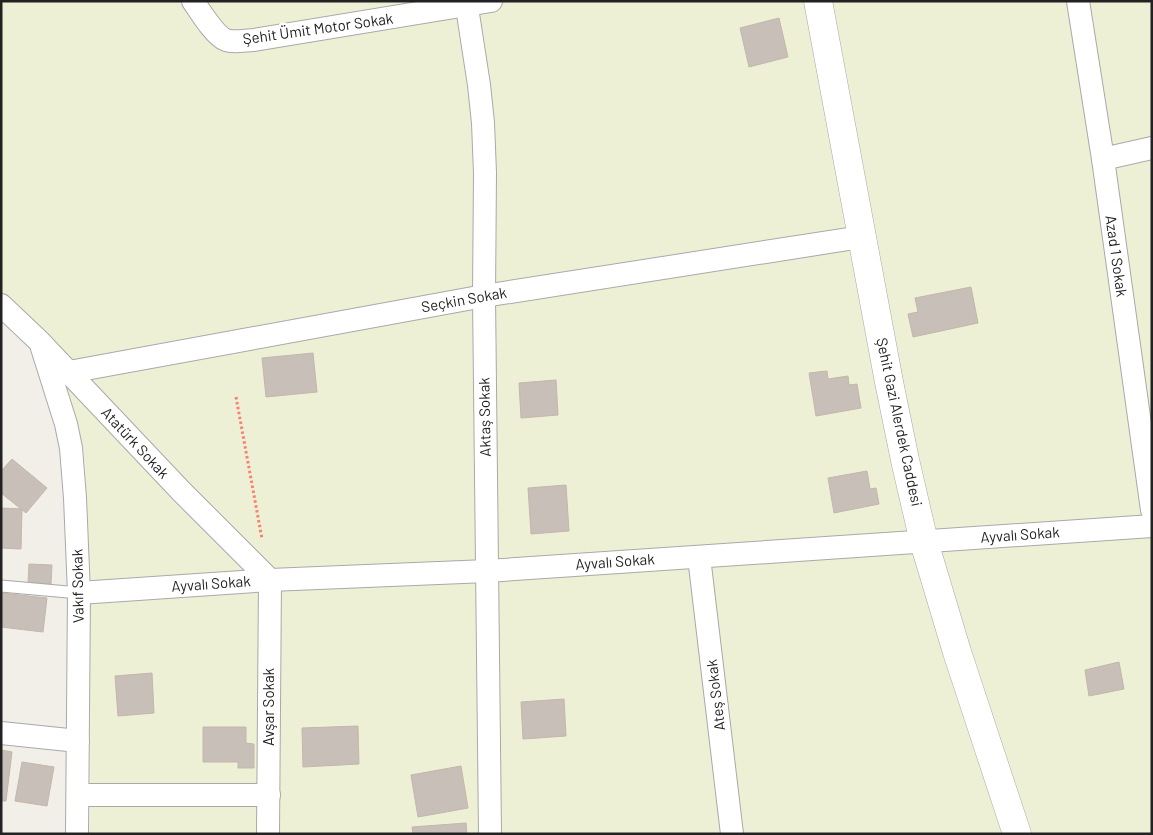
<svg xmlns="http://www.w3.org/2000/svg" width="1153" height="835" font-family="Barlow,sans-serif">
	<rect width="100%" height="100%" fill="#f2efe9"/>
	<path fill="#eef0d5" d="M1,1H1152V834H90L91,808L89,575L85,461L71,405L60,346L1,292Z"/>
	<g fill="#c7bfb8" stroke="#c4b6ab">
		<path d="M779,18L788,57L749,67L740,28Z"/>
		<path d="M971,287L978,323L913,337L908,314L918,312L915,298Z"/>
		<path d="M313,353L317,392L266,397L262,358Z"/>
		<path d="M827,371L828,379L848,376L849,385L857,384L861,408L816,416L809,373Z"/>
		<path d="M556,380L558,415L521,418L519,383Z"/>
		<path d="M12,459L47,488L26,513L1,493V471Z"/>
		<path d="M867,471L870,489L876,488L879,504L834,513L828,478Z"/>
		<path d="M566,485L569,531L531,534L528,488Z"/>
		<path d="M1,508L22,509L21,549L1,548Z"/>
		<path d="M29,564L52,565L51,584L28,583Z"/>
		<path d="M1,593L47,598L43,632L1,627Z"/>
		<path d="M1119,662L1124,689L1089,696L1085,670Z"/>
		<path d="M152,673L154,713L118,716L115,676Z"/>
		<path d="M564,699L566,736L523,739L521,702Z"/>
		<path d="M358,726L359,764L303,767L302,728Z"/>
		<path d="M203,727H246V743L254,744V768H238V762H203Z"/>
		<path d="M1,750L12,752L6,801H1Z"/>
		<path d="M22,762L54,767L47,806L15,801Z"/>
		<path d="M461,766L468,808L418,817L411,775Z"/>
		<path d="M466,823L467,834H413L412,827Z"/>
	</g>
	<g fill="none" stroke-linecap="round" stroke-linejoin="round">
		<g stroke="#a9a9a9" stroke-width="13">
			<path id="service" d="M1,586L79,593"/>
		</g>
		<g stroke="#a9a9a9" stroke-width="24">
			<g id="minor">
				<path d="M193,1C200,11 215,36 226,40C234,43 246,40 254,40L491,1"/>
				<path d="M466,1L479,85L483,123L485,173L484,296L490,834"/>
				<path d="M1078,1L1103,159L1152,510"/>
				<path d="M1103,159L1152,148"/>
				<path d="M1,305L40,342L181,491L270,580L268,834"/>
				<path d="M42,348L66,424L71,448L75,498L79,593L77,834"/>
				<path d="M69,372L484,296L861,237"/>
				<path d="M699,557L732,834"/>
				<path d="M79,593L270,580L487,571L1152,526"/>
				<path d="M1,733L78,741"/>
				<path d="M79,795H269"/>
			</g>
		</g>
		<g stroke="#a9a9a9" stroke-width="29">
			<path id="tertiary" d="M818,1L889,382L905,460L924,542L957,652L1017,834"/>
		</g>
		<path stroke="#fa8072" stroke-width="3" stroke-dasharray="2.5 2.5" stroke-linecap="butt" d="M236,397L262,539"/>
		<use href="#service" stroke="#fff" stroke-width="11"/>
		<use href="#minor" stroke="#fff" stroke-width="22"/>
		<use href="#tertiary" stroke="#fff" stroke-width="28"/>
	</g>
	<g text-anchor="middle" stroke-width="5" stroke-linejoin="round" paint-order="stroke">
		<g font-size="15" fill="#222" stroke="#fff">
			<text transform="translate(318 29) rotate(-8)" y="5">Şehit Ümit Motor Sokak</text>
			<text transform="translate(1116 256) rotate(82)" y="5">Azad 1 Sokak</text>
			<text transform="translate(464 300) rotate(-10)" y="5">Seçkin Sokak</text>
			<text transform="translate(485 417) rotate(-91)" y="5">Aktaş Sokak</text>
			<text transform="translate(899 422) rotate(78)" y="5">Şehit Gazi Alerdek Caddesi</text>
			<text transform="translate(135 443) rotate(47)" y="5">Atatürk Sokak</text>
			<text transform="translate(1020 535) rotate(-4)" y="5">Ayvalı Sokak</text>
			<text transform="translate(615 562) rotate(-4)" y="5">Ayvalı Sokak</text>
			<text transform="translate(211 584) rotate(-4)" y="5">Ayvalı Sokak</text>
			<text transform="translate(78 586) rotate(-91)" y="5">Vakıf Sokak</text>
			<text transform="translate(716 695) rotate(-97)" y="5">Ateş Sokak</text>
			<text transform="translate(269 707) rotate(-90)" y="5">Avşar Sokak</text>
		</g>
	</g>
	<rect width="1153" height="835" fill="none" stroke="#222222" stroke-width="5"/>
</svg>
